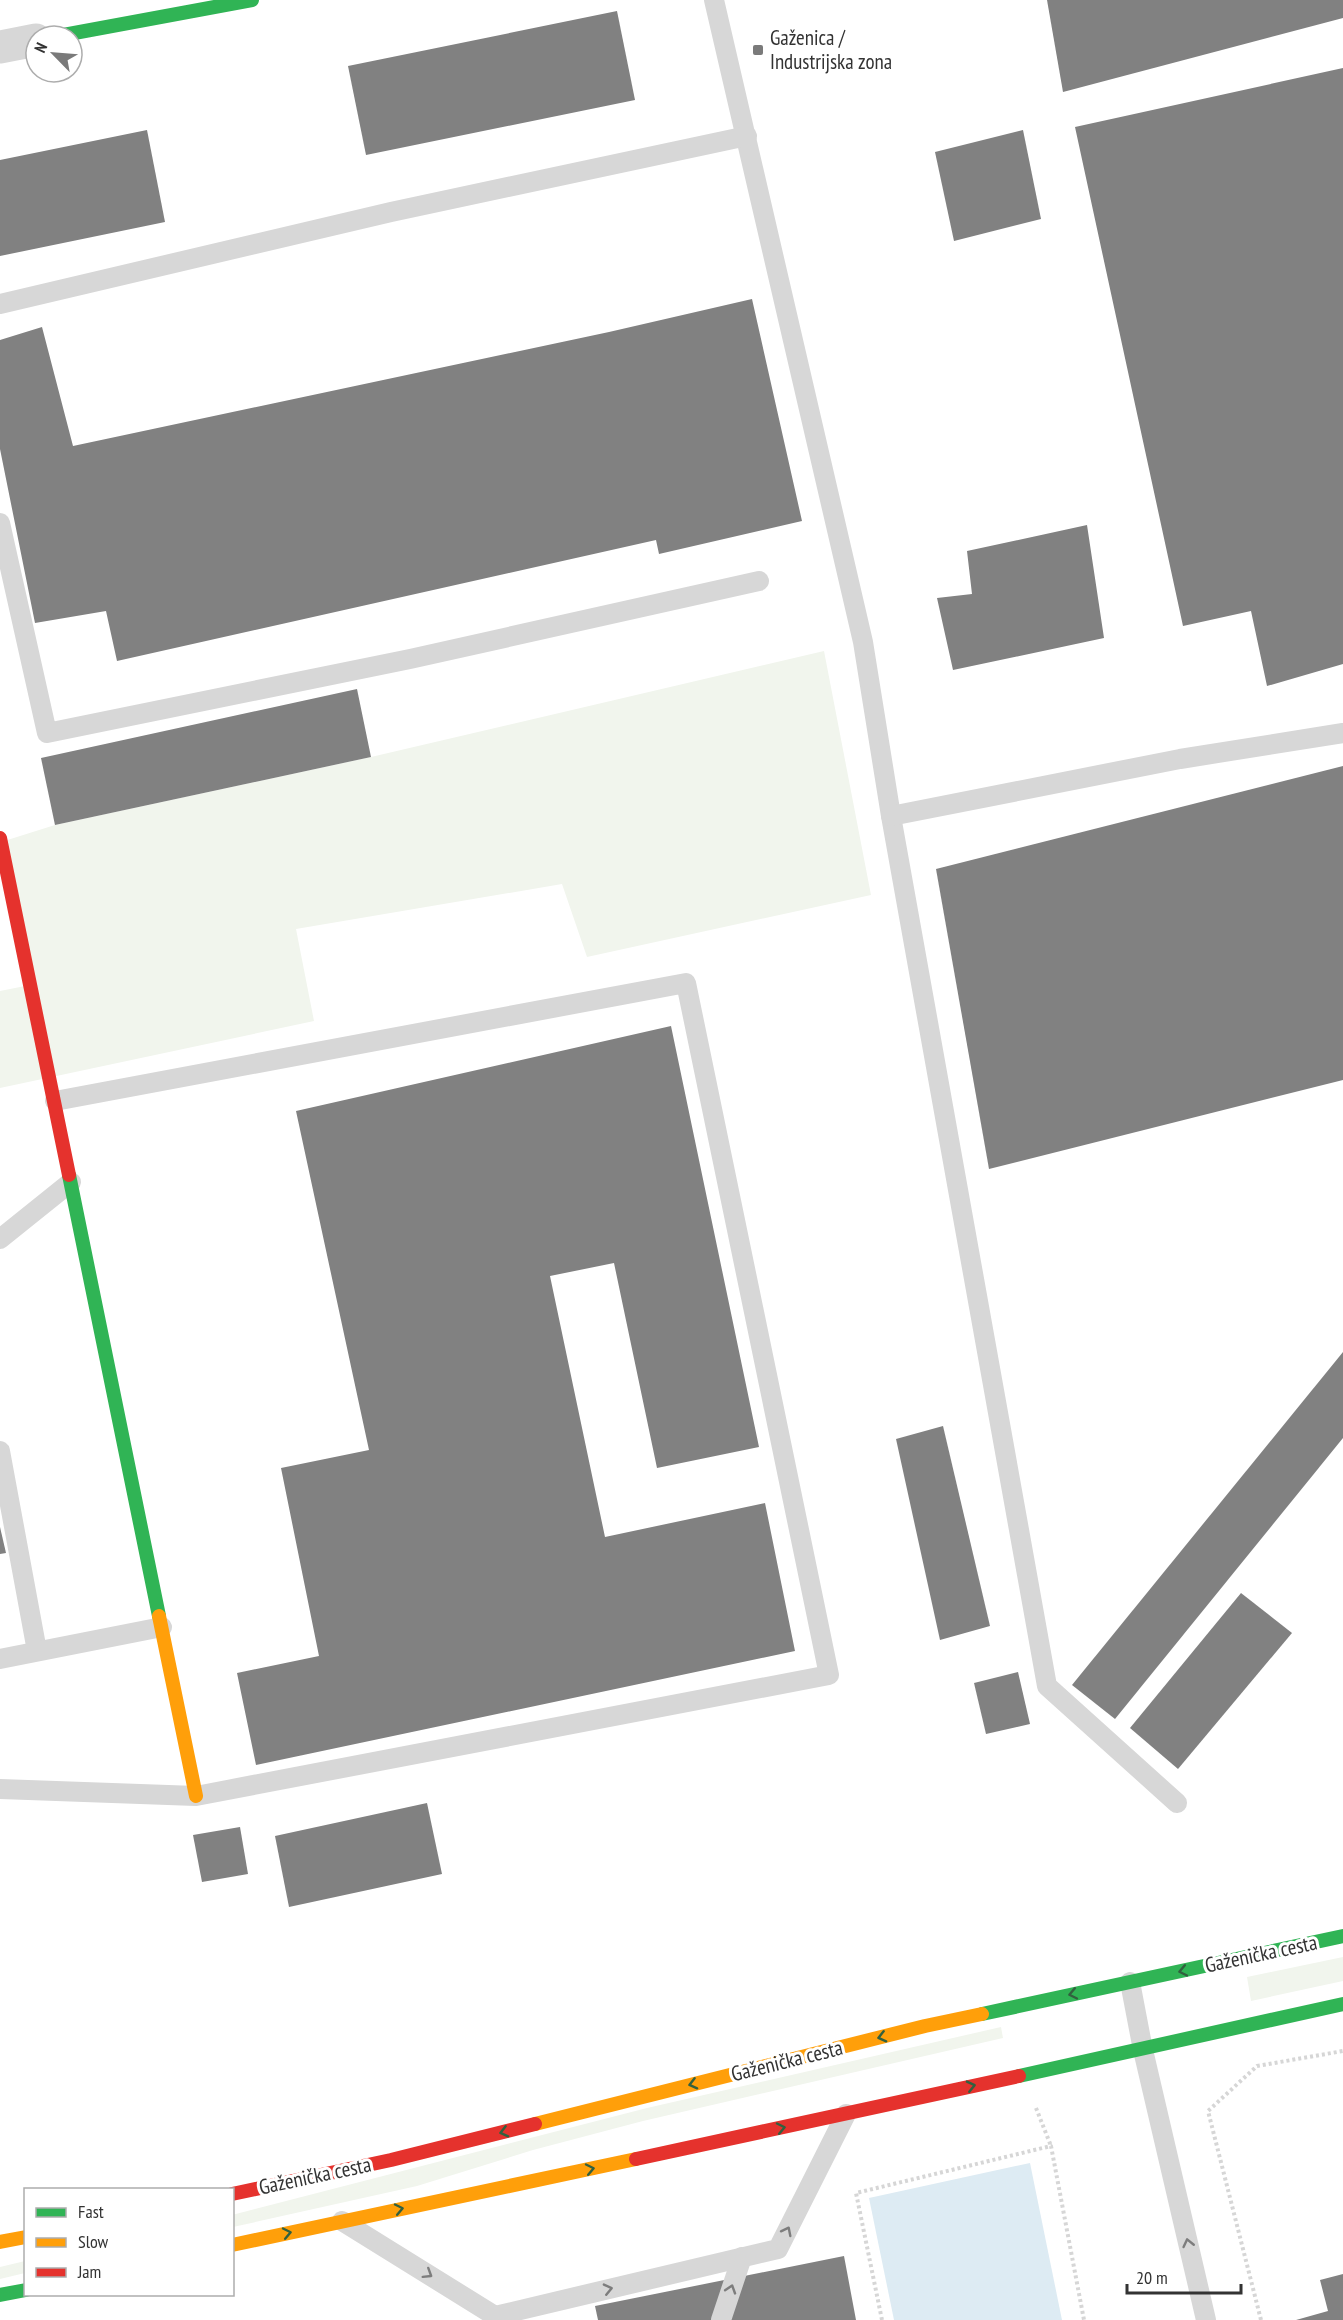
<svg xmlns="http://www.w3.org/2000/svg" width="1343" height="2320" font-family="'PT Sans Narrow',sans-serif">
	<rect width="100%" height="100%" fill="#fff"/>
	<g fill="#f1f5ed">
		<path d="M824,651L871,895L587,957L562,884L296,929L314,1021L0,1088V991L30,985L1,842L55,825L371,757Z"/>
		<path d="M1343,1957V1981L1251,2001L1247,1977Z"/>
		<path d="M1001,2027L1003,2038L643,2121L533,2150L417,2186L233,2227L232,2215L647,2108Z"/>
		<path d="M25,2261V2273L0,2279V2267Z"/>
	</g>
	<path fill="#ddebf3" d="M1030,2163L1062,2320H894L869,2198Z"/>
	<g fill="#818181">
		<path d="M1047,0H1343V18L1063,92Z"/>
		<path d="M617,11L635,100L366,155L348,66Z"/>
		<path d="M1343,68V664L1267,686L1251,611L1183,626L1075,127Z"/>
		<path d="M147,130L165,222L0,256V160Z"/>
		<path d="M1023,130L1041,219L954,241L935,152Z"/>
		<path d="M752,299L802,521L659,554L656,540L117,661L106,611L35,623L0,449V340L42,327L73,446L609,332Z"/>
		<path d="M1087,525L1104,638L953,670L937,598L972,594L967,551Z"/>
		<path d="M357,689L371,757L55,825L41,758Z"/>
		<path d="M1343,766V1080L989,1169L936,869Z"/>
		<path d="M671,1026L759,1447L657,1468L614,1263L550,1276L605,1537L765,1503L795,1651L256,1765L237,1673L319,1656L281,1468L369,1450L296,1111Z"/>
		<path d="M1343,1352V1438L1115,1719L1072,1685Z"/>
		<path d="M943,1426L990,1626L940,1640L896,1439Z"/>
		<path d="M0,1527L6,1553L0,1554Z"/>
		<path d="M1241,1593L1292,1633L1178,1769L1130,1728Z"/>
		<path d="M1018,1672L1030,1724L986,1734L974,1683Z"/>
		<path d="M427,1803L442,1874L289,1907L275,1836Z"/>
		<path d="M240,1827L248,1874L202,1882L193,1835Z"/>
		<path d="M844,2256L856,2320H598L595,2306Z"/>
		<path d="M1343,2274V2320H1296L1328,2311L1320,2280Z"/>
	</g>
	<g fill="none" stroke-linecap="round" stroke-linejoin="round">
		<g stroke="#d6d6d6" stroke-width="4" stroke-dasharray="3 3" stroke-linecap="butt">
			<path d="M1036,2108L1051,2146"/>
			<path d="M882,2320L856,2193L1051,2146L1084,2320"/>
			<path d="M1261,2320L1208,2111L1257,2066L1343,2051"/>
		</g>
		<g stroke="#d7d7d7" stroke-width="20">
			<path d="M714,0L863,642L891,816L1047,1686L1177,1803"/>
			<path d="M0,304L391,212L747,136"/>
			<path d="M0,523L47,733L410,659L759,581"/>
			<path d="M891,816L1180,759L1343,733"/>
			<path d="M0,1239L71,1182"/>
			<path d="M0,1451L37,1651"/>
			<path d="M0,1659L162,1627"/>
			<path d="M0,1789L196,1796L829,1675L686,983L55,1101"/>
			<path d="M1130,1982L1143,2050L1206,2320"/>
			<path d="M342,2221L495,2316L778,2249L846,2114"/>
			<path d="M721,2320L742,2257"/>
		</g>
		<path stroke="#d7d7d7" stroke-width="33" d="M0,47L36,40"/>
		<g stroke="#30b455" stroke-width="14">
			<path d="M58,36L252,0"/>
			<path d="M69,1175L159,1616"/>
			<path d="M982,2014L1343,1936"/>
			<path d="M1019,2076L1343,2004"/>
			<path d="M0,2295L26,2290"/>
		</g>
		<g stroke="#ff9f0a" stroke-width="14">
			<path d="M159,1616L196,1796"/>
			<path d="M535,2124L925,2026L982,2014"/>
			<path d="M0,2242L26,2237"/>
			<path d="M232,2245L636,2159"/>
		</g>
		<g stroke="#e5322d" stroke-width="14">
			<path d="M0,838L69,1175"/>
			<path d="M636,2159L1019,2076"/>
			<path d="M232,2194L391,2160L535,2124"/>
		</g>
	</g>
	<defs><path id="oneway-chevron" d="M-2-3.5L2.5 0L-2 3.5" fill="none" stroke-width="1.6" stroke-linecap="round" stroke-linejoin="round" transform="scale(1.5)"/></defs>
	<g stroke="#32603f">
		<use href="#oneway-chevron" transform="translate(1183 1971) rotate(168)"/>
		<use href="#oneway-chevron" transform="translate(1073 1994) rotate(168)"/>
		<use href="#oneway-chevron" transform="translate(882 2037) rotate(166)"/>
		<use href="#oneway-chevron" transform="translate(693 2084) rotate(166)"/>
		<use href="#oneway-chevron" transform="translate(971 2086) rotate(-13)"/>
		<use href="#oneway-chevron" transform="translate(781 2128) rotate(-12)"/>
		<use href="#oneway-chevron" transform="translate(504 2132) rotate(166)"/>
		<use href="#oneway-chevron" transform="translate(590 2169) rotate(-12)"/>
		<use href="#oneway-chevron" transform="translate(399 2209) rotate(-12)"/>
		<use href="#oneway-chevron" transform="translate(287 2233) rotate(-12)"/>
	</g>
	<g stroke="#7d7d7d">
		<use href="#oneway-chevron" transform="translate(787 2231) rotate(-63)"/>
		<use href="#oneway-chevron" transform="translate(1188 2243) rotate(-103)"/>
		<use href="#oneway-chevron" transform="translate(428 2274) rotate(32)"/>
		<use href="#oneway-chevron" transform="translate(608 2289) rotate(-13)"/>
		<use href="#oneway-chevron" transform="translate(731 2289) rotate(-72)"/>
	</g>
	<rect fill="#7a7a7a" stroke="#fff" stroke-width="2" x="752" y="44" width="12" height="12" rx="3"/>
	<g text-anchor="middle" stroke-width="6" stroke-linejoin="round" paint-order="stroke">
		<g font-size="21" fill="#333" stroke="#fff" text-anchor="start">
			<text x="770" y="45">Gaženica /<tspan x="770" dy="24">Industrijska zona</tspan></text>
		</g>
		<g font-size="21" fill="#333" stroke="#fff">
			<text transform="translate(1261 1954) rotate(-12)" y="7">Gaženička cesta</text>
			<text transform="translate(787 2061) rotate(-14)" y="7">Gaženička cesta</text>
			<text transform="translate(315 2176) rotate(-12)" y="7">Gaženička cesta</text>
		</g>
	</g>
	<rect x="24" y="2188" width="210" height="108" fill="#ffffff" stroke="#adadad" stroke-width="1.5"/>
	<rect x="36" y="2208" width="30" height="9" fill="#30b455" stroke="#adadad" stroke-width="1.5"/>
	<text x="78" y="2218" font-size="18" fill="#333333">Fast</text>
	<rect x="36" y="2238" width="30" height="9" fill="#ff9f0a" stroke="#adadad" stroke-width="1.5"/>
	<text x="78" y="2248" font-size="18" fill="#333333">Slow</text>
	<rect x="36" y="2268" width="30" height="9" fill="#e5322d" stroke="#adadad" stroke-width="1.5"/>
	<text x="78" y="2278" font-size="18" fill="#333333">Jam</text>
	<g transform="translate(54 54) rotate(295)"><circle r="28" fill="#ffffff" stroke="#adadad" stroke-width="1.5"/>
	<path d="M0-4.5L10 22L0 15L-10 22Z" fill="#7a7a7a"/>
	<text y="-9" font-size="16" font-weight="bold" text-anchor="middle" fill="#333333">N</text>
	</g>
	<path d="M1127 2284v9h114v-9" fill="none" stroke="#333333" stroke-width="3"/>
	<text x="1136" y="2284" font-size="18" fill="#333333" stroke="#ffffff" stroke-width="4.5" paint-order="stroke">20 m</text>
</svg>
